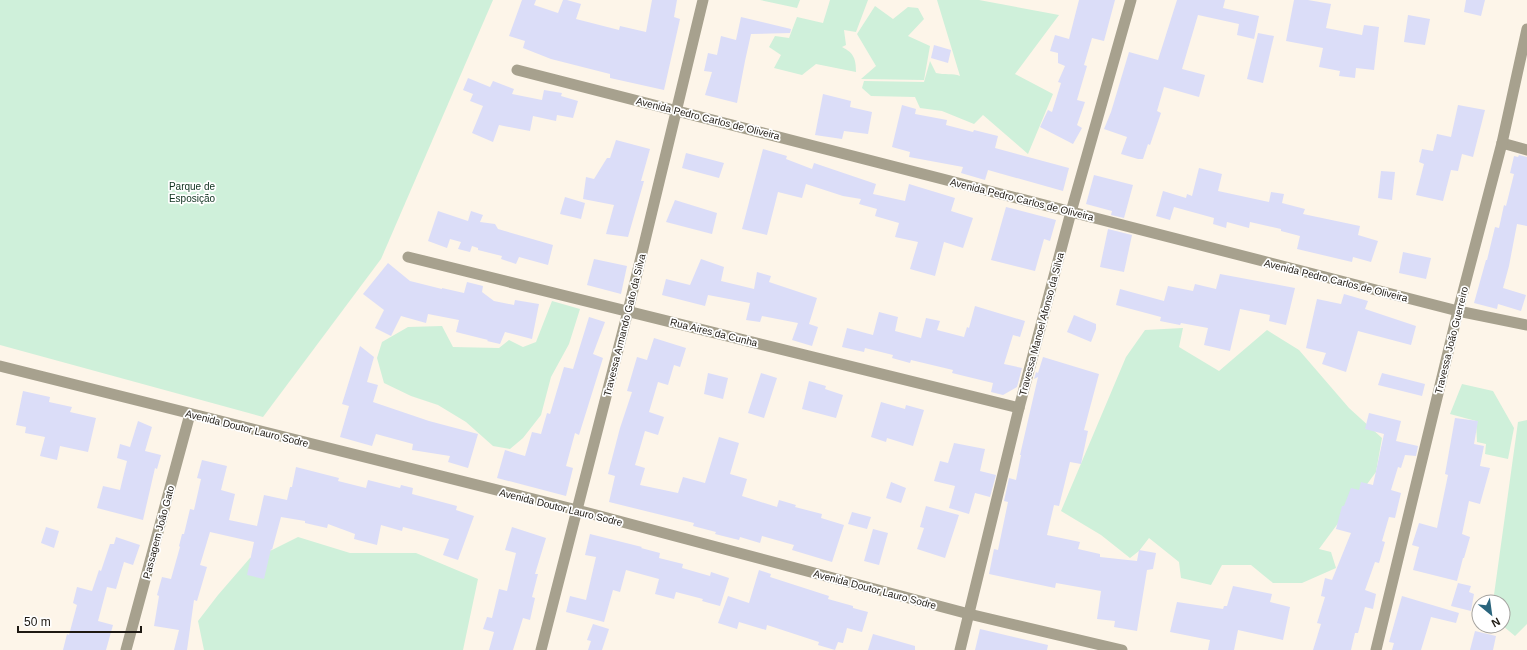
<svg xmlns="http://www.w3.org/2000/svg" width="1527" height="650" font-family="Arial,sans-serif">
	<rect width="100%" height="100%" fill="#fdf5e9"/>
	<g fill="#cff0da">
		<path d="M0,0H493L381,259L263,417L0,345Z"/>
		<path d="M760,0H800L797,8Z"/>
		<path d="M830,0H868L856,32L844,30L846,45L842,47C854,53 856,59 856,72L816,64L802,75L774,68L781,55L769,47L775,36L789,38L797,17L823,23Z"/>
		<path d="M937,0H979L1059,15L1015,74L1053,94L1028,154L983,115L974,124L942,111L920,108L915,97L871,96L862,88L864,81L924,82L930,61L936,73C944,75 953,73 960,76Z"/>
		<path d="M875,6L893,19L908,7L918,8L924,19L908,36L930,46L924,80L861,79L876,66L857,34Z"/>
		<path d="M552,301L580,309L569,344L551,377L541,415L523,438L510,449L493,446L466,422L438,405L411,396L384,383L377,358L382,342L408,327L442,326L453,347L499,348L509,340L523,347L536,342Z"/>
		<path d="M1183,328L1179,347L1219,371L1267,330L1299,350L1349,408L1382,438L1376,472L1319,549L1331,552L1336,568L1302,583H1273L1251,565H1222L1211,585L1181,578L1179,562L1149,538L1139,551L1130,558L1101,535L1061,511L1126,357L1145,330Z"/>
		<path d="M1462,384L1493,391L1514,428L1508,459L1485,454L1486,444L1477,442L1476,421L1450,414Z"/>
		<path d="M1527,420V624L1515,636L1503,626V602H1493L1518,422Z"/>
		<path d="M298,537L350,553H416L478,579L463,650H204L198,621L218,595L250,558L272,550Z"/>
	</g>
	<g fill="#dbddf8">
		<path d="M522,0H536L534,5L558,13L563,0H567L581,4L576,19L619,30L620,26L646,32L652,0H677L674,17L680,19L664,90L610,78V74L551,59L523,48L525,41L509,36Z"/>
		<path d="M1079,0H1115L1104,41L1092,38L1084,65L1087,66L1077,100L1085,102L1077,125L1082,128L1073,144L1040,127L1048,110L1052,112L1061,83L1058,82L1065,66L1058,63V53L1050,51L1055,35L1069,39Z"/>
		<path d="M1177,0H1225L1223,8L1259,16L1254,39L1237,35L1239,24L1198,15L1182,69L1205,75L1199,97L1164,87L1157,111L1161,113L1150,145L1148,144L1143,159H1138L1121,154L1127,137L1104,129L1111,112L1129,52L1158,60Z"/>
		<path d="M1294,0H1308L1331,4L1326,28L1362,35L1364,25L1379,27L1374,70L1356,68L1355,78L1339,76L1340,71L1319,67L1323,48L1286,41Z"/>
		<path d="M1466,0H1485L1481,16L1464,12Z"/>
		<path d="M1408,15L1430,19L1425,45L1404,42Z"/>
		<path d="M741,17L791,29L790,33L751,34L745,61L737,103L705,95L712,72L704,71L708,53L717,55L721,36L736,40Z"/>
		<path d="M1258,33L1274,36L1263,83L1247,79Z"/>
		<path d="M934,45L951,50L948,63L931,58Z"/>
		<path d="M468,78L490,87L493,81L514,89L512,94L542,100L544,90L562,93L561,96L578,101L573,118L557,115L556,121L533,116L530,131L499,125L493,142L472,133L483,106L470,101L473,94L463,90Z"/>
		<path d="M823,94L851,101L850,107L872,112L868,134L844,131L842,139L815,135Z"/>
		<path d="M902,105L916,109L915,114L947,120L946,125L973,132L974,130L998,136L995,148L1069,168L1063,191L988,170L985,180L961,173L963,167L909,157L910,152L892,147Z"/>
		<path d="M1458,105L1485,110L1473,157L1462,154L1458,171L1451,170L1443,201L1416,195L1424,164L1419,162L1422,149L1433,151L1437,134L1451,137Z"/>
		<path d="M616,140L650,149L641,181H644L628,237L606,234L614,205L583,199L586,177L594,179L607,158H610Z"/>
		<path d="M763,149L787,156L786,159L812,169L814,163L876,184L873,194L905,201L909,184L955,198L951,211L973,218L963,248L944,242L935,276L910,269L918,242L895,237L899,223L875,216L877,209L859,204L861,199L843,196L806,184L802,198L778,192L767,235L742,229Z"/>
		<path d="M686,153L724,163L719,178L682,168Z"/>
		<path d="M1519,155L1527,157V226L1517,224L1509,266L1503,288L1526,295L1521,311L1498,304L1497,309L1474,303L1486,260H1487L1495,227L1499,228L1504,205L1506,206L1514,174L1510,173L1514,156L1518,157Z"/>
		<path d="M1199,168L1222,174L1218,191L1269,202L1271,192L1284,194L1282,203L1305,209L1303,214L1360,226L1358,235L1378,241L1371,262L1353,257L1352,262L1297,249L1300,236L1281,231V229L1250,222L1249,228L1227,222L1226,228L1213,224L1214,218L1174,207L1170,220L1156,216L1163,191L1186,198L1187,194L1192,196Z"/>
		<path d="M1381,171L1395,172L1392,200L1378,198Z"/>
		<path d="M1094,175L1133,185L1124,218L1111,215L1112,211L1086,204Z"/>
		<path d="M565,197L585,203L581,219L560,214Z"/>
		<path d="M675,200L717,213L712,234L666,222Z"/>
		<path d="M1006,207L1056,220L1050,241L1044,239L1035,271L991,260Z"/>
		<path d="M438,211L468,221L471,211L483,215L480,222L495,224L498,229L553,245L548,265L519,257L516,264L501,259L502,256L478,250V248L472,246L470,252L458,249L461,242L450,239L447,248L428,241Z"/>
		<path d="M1108,229L1132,235L1124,272L1100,267Z"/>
		<path d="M1403,252L1431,258L1426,279L1399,273Z"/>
		<path d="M594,259L627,266L621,294L587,285Z"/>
		<path d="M701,259L724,267L721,281L754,289L757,272L771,276L769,282L817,298L809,324L818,327L812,346L792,340L798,323L762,316L760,322L746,320L750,303L708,295L705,306L662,295L666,279L690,285Z"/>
		<path d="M388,263L410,281L442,289V288L464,293L467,282L483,286L482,292L494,301L514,305L515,300L539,304L532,339L505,332L500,344L487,341L488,340L456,332L459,320L428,314L426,323L401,316L391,336L375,328L384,310L363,294Z"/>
		<path d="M1220,274L1295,288L1286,325L1269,321L1270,315L1240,309L1230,351L1204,345L1208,328L1181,323L1180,325L1160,321L1161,317L1116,305L1120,289L1164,301L1168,286L1193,291L1195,284L1216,289Z"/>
		<path d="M1344,294L1368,301L1365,309L1416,326L1411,345L1358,331L1346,372L1322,364L1326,353L1306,348L1317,299L1341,304Z"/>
		<path d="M975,306L1025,321L1020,337L1013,335L1004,364L1022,368L1017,387L1003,395L991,392L993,383L952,373L953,370L911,360L910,363L892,358L893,355L865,348L864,352L842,347L847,328L873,335L879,312L898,317L895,331L921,338L926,318L940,321L937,330L964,337L967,327L969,328Z"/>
		<path d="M1074,315L1096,324V329L1091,342L1067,332Z"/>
		<path d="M589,317L605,322L593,354L603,358L579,435L575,433L566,466L573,468L566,496L497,478L505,450L525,456L532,432L541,434L547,413L550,414L564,367L573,369Z"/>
		<path d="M654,338L686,348L680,367L674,365L668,385L658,382L649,412L664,417L658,435L645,431L635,465L645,468L640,485L678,493L683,477L705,483L719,437L739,443L730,474L747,479L742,496L777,507L779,500L796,505L795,507L822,514L821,518L844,525L832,562L792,550L794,545L762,536L760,543L740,537L739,540L715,534L716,532L693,526L694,523L609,502L615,476L608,474L620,428L632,392L627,391L637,357L647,360Z"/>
		<path d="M360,346L374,357L367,382L378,385L373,402L429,421L478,434L468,468L448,462L450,456L412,450L413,444L376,434L372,446L340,437L349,406L342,404Z"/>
		<path d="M1043,357L1099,374L1084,430L1088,431L1081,464L1070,462L1059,506L1054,505L1047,535L1080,542L1078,549L1100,554V557L1137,561L1139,550L1156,553L1153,569L1147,570L1137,631L1114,627L1115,621L1097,619L1101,591L1056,583L1055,588L989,574L994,549L998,550L1008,502L1004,501L1009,478L1016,480L1021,455H1020L1038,377L1034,379L1036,372L1038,373Z"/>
		<path d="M708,373L728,378L723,399L704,394Z"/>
		<path d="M761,373L777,378L764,418L748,413Z"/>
		<path d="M1382,373L1425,384L1422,396L1378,385Z"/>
		<path d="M809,381L826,386L825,389L843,395L836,418L802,409Z"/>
		<path d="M23,391L50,397L49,402L72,407L70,412L96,418L88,452L60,446L57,460L40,456L45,437L25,433L26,427L16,425Z"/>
		<path d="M881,402L905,409L906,405L924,410L913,446L887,438L886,442L871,437Z"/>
		<path d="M1369,413L1401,421L1396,441L1418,446L1416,456L1405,455L1401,468L1398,467L1391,490L1401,493L1395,518L1389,517L1382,541L1385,542L1379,563L1375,562L1365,590L1376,594L1373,609L1365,607L1358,633H1355L1351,650H1313L1321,624L1317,623L1325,597L1321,596L1325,578L1332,580L1351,533L1336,529L1342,506H1344L1351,488L1359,490L1361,482L1373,485L1384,434L1365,429Z"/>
		<path d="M1455,418L1478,421L1474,444L1484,446L1480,466L1490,468L1480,504L1469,501L1462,534L1470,537L1464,558H1463L1457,581L1413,570L1419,547L1412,545L1419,523L1437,528L1448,475L1445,474Z"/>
		<path d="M138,421L152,427L145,451L161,455L157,469L155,468L143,520L97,508L103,486L120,490L127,461L117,458L120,444L130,447Z"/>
		<path d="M954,443L985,449L980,471L996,475L990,497L975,493L969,514L949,508L955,486L934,481L940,461L948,463Z"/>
		<path d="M202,460L227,466L221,490L235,494L229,520L257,526L264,495L287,500L290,487H292L296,467L339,478L338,481L366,488L368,480L400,488L401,485L413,488L412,494L457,506L456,510L474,516L458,560L443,555L449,539L403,527L402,531L381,525L377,545L354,539L355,534L328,524L327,528L305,523V521L281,517L272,550L271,549L264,579L247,575L254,542L210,532L200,565L207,567L197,601L194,600L187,650H174L179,630L154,626L159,596L157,595L162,577L171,579L180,547L179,546L182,534H184L190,509L194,510L201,479L197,478Z"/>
		<path d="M891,482L906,488L901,503L886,498Z"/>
		<path d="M926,506L959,515L945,558L917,549L924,528L920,527Z"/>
		<path d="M852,512L871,517L867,529L848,524Z"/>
		<path d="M46,527L59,531L54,548L41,543Z"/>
		<path d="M512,527L546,538L535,574H538L532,597L535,598L530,620L523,618L513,650H489L494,632L483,629L487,617L492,618L499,589L507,591L516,553L505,550Z"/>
		<path d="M873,529L888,533L879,565L864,561Z"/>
		<path d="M590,534L642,547L641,548L660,553L659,558L683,564L682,568L710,576L711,572L729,578L720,606L702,601L703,599L676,592L674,599L655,594L659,579L626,570L620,592L613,590L604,622L566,612L570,596L586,600L596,557L585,555Z"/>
		<path d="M116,537L140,545L133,565L124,562L116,589L107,587L98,621L113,625L106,650H63L67,634L69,635L77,605L73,603L77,587L92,591L99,570L101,571L110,544H114Z"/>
		<path d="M759,570L771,574L770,577L829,596L828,599L853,606V608L868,612L862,632L847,628L843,643L838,642L835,650L818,645L819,642L767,625L766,630L739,622L737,629L718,623L728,596L749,603Z"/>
		<path d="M1458,583L1471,586L1469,592L1474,594L1471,611L1451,606Z"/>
		<path d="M1233,586L1272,594L1270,602L1290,607L1283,640L1238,630L1234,650H1208L1210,640L1170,632L1177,602L1223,609L1224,606H1227Z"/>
		<path d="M1402,596L1459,613L1456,623L1431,617L1421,650H1392L1394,643L1389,642Z"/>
		<path d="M593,624L609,629L602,650H588L591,641L587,640Z"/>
		<path d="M980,629L1048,645L1047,650H975Z"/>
		<path d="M1475,631L1496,636L1493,650H1470Z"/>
		<path d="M873,634L915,646V650H868Z"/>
	</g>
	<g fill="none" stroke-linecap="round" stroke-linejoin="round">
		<g stroke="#a7a18e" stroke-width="11">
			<path d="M517,70L1458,311L1527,325"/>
			<path d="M1502,143L1527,150"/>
			<path d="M408,257L1019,408"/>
			<path d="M126,650L190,414"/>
			<path d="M541,650L628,311L703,0"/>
			<path d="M960,650L1019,408L1071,212L1131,0"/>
			<path d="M1376,650L1458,311L1502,143L1527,29"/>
		</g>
		<path stroke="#a7a18e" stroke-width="11" d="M0,366L577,510L969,614L1122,650"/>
	</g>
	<g text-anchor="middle" stroke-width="3.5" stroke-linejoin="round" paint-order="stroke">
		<g font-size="10" fill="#1e1912" stroke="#fff">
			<text transform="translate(708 118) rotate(14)" y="4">Avenida Pedro Carlos de Oliveira</text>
			<text transform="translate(1022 199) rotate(14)" y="4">Avenida Pedro Carlos de Oliveira</text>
			<text transform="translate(1336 280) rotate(14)" y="4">Avenida Pedro Carlos de Oliveira</text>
			<text transform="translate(1041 324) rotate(-75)" y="4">Travessa Manoel Afonso da Silva</text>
			<text transform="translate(624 325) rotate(-76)" y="4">Travessa Armando Gato da Silva</text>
			<text transform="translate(714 332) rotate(14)" y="4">Rua Aires da Cunha</text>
			<text transform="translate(1451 340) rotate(-76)" y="4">Travessa João Guerreiro</text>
			<text transform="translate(247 428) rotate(14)" y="4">Avenida Doutor Lauro Sodre</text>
			<text transform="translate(561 507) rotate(14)" y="4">Avenida Doutor Lauro Sodre</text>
			<text transform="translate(158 532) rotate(-75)" y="4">Passagem João Gato</text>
			<text transform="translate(875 589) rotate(15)" y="4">Avenida Doutor Lauro Sodre</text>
		</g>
		<g font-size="10" fill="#0e311e" stroke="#fff">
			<text x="192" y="190">Parque de<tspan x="192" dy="12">Esposição</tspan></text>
		</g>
	</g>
	<g transform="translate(1491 614) rotate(151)"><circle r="19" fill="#ffffff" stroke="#a5a3a0"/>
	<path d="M0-3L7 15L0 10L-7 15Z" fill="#2a657d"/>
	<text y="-6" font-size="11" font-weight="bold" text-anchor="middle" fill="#1e1912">N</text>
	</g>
	<path d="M18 626v6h123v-6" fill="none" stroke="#1e1912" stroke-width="2"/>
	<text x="24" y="626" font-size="12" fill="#1e1912" stroke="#ffffff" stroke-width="3" paint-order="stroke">50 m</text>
</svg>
